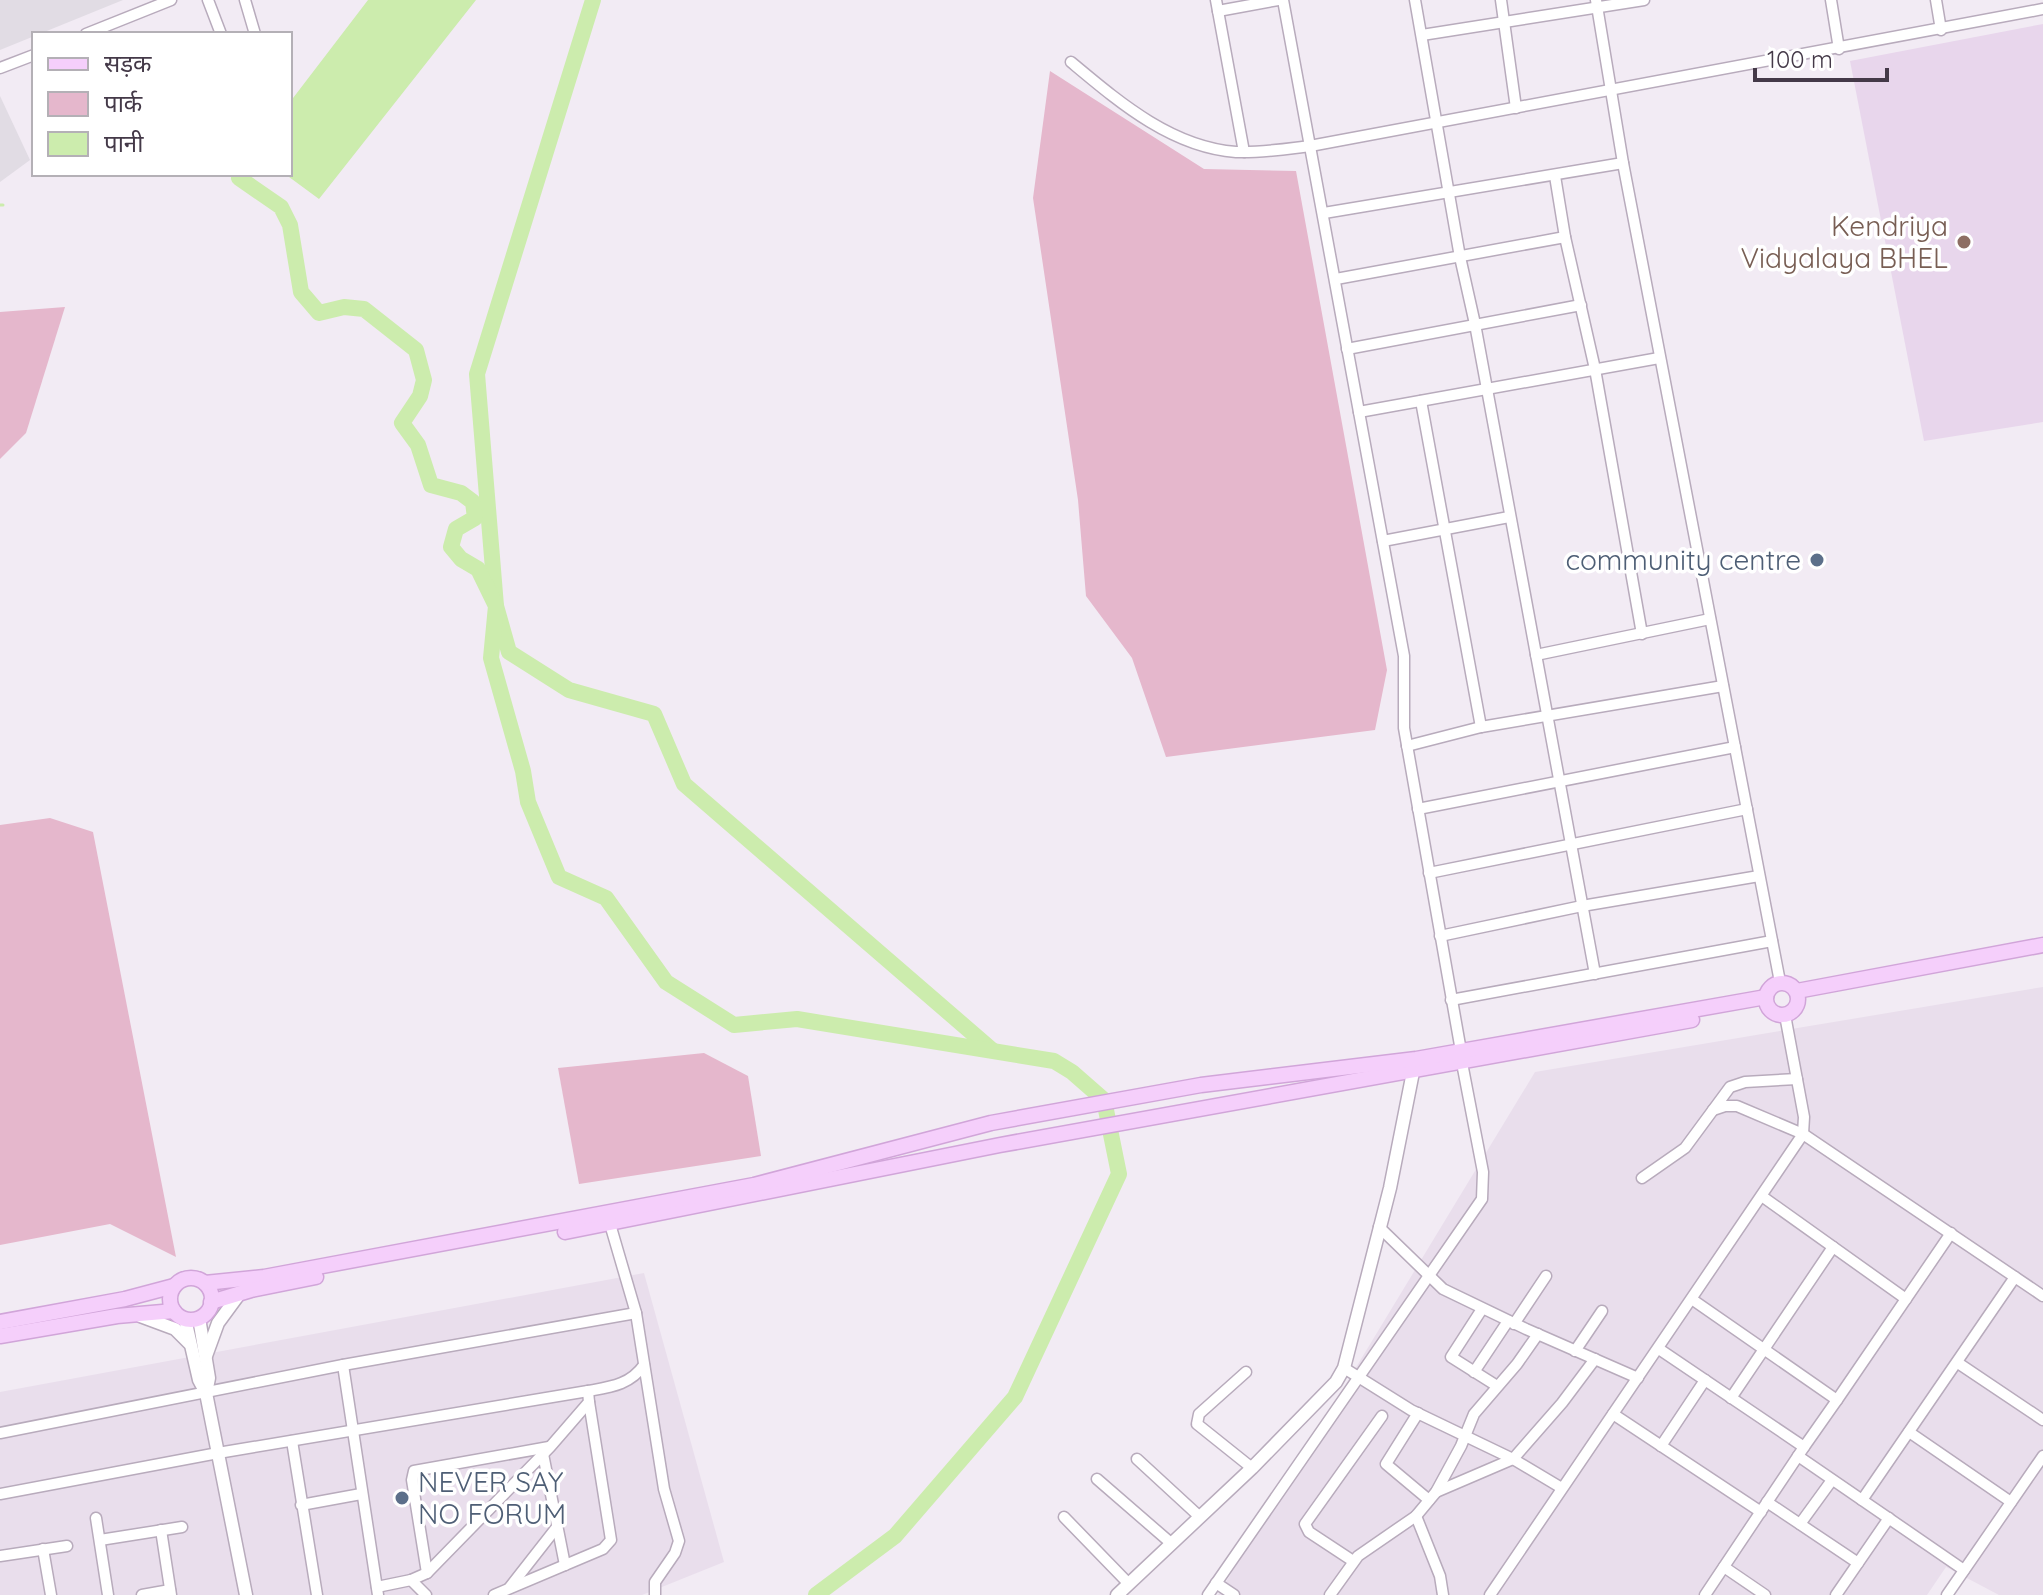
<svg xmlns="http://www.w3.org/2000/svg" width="2043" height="1595" font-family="Quicksand,'Noto Sans Devanagari',sans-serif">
	<rect width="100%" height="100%" fill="#f2ebf4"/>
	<g fill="#e9deec">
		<path d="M2043,987V1595H1999L1946,1567L1927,1595H1218L1535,1072Z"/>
		<path d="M644,1273L724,1562L642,1595H0V1392Z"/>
	</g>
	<g fill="#e1dce4">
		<path d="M0,0H123L0,50Z"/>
		<path d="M0,96L30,160L0,182Z"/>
	</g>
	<path fill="#e8d6ec" d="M2043,24V422L1924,441L1850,61Z"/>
	<g fill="#e5b7cc">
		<path d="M1050,71L1204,169L1296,171L1387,670L1375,730L1166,757L1132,658L1086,596L1078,500L1033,198Z"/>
		<path d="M65,307L26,433L0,459V312Z"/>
		<path d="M50,818L93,832L176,1257L110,1224L0,1245V825Z"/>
		<path d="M704,1053L748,1076L761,1156L579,1184L558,1068Z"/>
	</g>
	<path fill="#ccecad" d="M368,0H476L319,199L285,174H290V102Z"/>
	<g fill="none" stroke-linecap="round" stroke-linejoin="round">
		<path stroke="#ccecad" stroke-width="3" d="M0,205H3"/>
		<g stroke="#ccecad" stroke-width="16">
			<path d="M593,0L477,374L496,606L509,652L569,690L654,714L684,784L992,1050"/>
			<path d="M239,178L281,207L290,225L301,292L319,313L344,307L364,309L416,350L424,380L420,396L402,423L418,445L431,485L461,493L473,502L475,518L456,529L451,547L461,559L478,569L496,606L491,658L523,771L528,802L559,877L606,898L666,982L734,1025L797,1019L1054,1061L1072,1072L1104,1100L1119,1174L1015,1397L895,1536L816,1595"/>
		</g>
		<g stroke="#b8abbc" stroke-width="13">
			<g id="minor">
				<path d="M208,0L221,34"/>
				<path d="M245,0L255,34"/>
				<path d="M1216,0L1244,152"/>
				<path d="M1283,0L1404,656V728L1461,1051"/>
				<path d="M1415,0L1460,257L1475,324L1595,974"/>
				<path d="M1501,0L1516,108"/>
				<path d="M1596,0L1623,163L1780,982"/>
				<path d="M1831,0L1839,49"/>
				<path d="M1936,0L1941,30"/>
				<path d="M1218,11L1278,0"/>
				<path d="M86,34L171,0"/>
				<path d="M1422,35L1644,0"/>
				<path d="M1071,62C1119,102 1171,147 1236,152C1261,153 1285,149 1310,146L2043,9"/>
				<path d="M0,68L34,55"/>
				<path d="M1555,176L1565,237L1595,369L1642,634"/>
				<path d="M1324,213L1623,163"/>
				<path d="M1336,279L1565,237"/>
				<path d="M1347,349L1581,305"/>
				<path d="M1421,401L1481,727"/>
				<path d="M1359,412L1659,358"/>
				<path d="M1383,541L1509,517"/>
				<path d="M1536,655L1710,619"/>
				<path d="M1407,746L1481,727L1723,686"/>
				<path d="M1418,809L1735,747"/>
				<path d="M1429,873L1747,809"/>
				<path d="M1440,936L1582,906L1759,876"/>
				<path d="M1451,1000L1772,941"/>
				<path d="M1713,1110L1725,1106H1737L1803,1134L2043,1296"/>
				<path d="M1642,1178L1685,1148L1730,1087L1745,1082L1797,1079"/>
				<path d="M1763,1197L1906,1299"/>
				<path d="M610,1224L636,1313L664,1489L679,1541L675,1553L655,1582V1595"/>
				<path d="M1379,1227L1443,1289L1526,1329L1638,1378"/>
				<path d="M1693,1300L1837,1400L1804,1447"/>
				<path d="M1482,1309L1451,1357L1497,1386"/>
				<path d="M1514,1324L1546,1276"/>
				<path d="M1659,1349L1804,1447L1705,1595"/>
				<path d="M1575,1351L1602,1311"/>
				<path d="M1958,1363L2043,1420"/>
				<path d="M343,1365L378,1595"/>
				<path d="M1344,1368L1411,1410L1513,1459L1560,1487"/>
				<path d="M1246,1372L1199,1414L1197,1424L1252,1468"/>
				<path d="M1474,1372L1508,1321"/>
				<path d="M1731,1398L1833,1247"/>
				<path d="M1837,1400L1951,1233"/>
				<path d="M1418,1413L1386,1464L1429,1500"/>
				<path d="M1613,1414L1761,1512"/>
				<path d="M1909,1432L2011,1502"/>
				<path d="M0,1433L343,1365L636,1313"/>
				<path d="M292,1441L317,1595"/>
				<path d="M1661,1446L1705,1380"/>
				<path d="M543,1454L565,1565"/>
				<path d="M1798,1456L1964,1570"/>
				<path d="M1137,1459L1200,1517"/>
				<path d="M1097,1479L1172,1544"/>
				<path d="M1436,1492L1513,1459L1562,1403L1595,1359"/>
				<path d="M0,1494L218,1453L588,1391C610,1387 630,1385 644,1365"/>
				<path d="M1862,1500L2015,1277"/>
				<path d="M1767,1502L1858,1563"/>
				<path d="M301,1505L361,1494"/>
				<path d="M1416,1516L1440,1576L1443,1595"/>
				<path d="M1064,1517L1129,1584"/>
				<path d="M96,1518L108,1595"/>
				<path d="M1800,1524L1832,1480"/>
				<path d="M161,1530L171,1595"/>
				<path d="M100,1540L182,1527"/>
				<path d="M43,1549L51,1595"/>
				<path d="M0,1556L67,1546"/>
				<path d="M1353,1561L1309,1532L1305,1524L1382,1416"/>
				<path d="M1724,1567L1765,1595"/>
				<path d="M427,1573L412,1480L414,1471L549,1447"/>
				<path d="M411,1580L426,1595"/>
				<path d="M1216,1583L1234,1595"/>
				<path d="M377,1587L411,1580L427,1573L550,1447L589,1402L588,1391"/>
				<path d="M510,1587L557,1527"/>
				<path d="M142,1595L170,1590"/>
				<path d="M494,1595L603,1549L611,1540L589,1402"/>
				<path d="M1208,1595L1482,1199L1483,1172L1462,1063"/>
				<path d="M1330,1595L1358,1556L1416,1516L1436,1492L1461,1446L1474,1414L1517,1364L1538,1334"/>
				<path d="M1490,1595L1803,1134L1804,1117L1785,1015"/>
				<path d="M1836,1595L1889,1518"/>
				<path d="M1947,1595L2043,1456"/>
			</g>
		</g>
		<g stroke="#b8abbc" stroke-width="15">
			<g id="tertiary">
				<path d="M140,1316L175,1329L189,1343"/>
				<path d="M199,1318L209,1378L206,1393"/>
				<path d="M185,1319L199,1380L206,1393L246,1595"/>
				<path d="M206,1356L218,1323L240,1293"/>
				<path d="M1117,1595L1252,1468L1336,1382L1344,1368L1390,1188L1415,1062"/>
			</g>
		</g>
		<g stroke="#d1a5d9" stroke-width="17">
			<g id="secondary">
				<circle cx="1782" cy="999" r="16"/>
				<path d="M1797,991L2043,945"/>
				<path d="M565,1232L1000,1145L1692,1020"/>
				<circle cx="191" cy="1299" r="21"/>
				<path d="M205,1283L264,1277L754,1185L991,1123L1201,1085L1416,1059L1766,997"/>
				<path d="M211,1302L251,1290L316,1277"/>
				<path d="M0,1322L125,1299L174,1286"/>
				<path d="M0,1336L117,1316L174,1311"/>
			</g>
		</g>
		<use href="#minor" stroke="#fff" stroke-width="10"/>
		<use href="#tertiary" stroke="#fff" stroke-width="12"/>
		<use href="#secondary" stroke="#f5cffb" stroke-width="14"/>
	</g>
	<circle fill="#8d6e63" stroke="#fff" stroke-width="3" cx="1964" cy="242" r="8"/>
	<g fill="#5c6f8a" stroke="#fff" stroke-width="3">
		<circle cx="1817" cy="560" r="8"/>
		<circle cx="402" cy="1498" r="8"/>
	</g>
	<g text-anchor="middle" stroke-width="7" stroke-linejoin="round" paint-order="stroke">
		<g font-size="28" fill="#785e54" stroke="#fff" text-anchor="end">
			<text x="1948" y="236">Kendriya<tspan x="1948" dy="32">Vidyalaya BHEL</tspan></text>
		</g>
		<g font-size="28" fill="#4e5e75" stroke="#fff" text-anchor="end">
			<text x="1801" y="570">community centre</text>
			<text x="418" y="1492" text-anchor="start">NEVER SAY<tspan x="418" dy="32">NO FORUM</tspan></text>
		</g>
	</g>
	<rect x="32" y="32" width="260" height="144" fill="#ffffff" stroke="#b4b0b6" stroke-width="2"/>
	<rect x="48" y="58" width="40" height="12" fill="#f5cffb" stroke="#b4b0b6" stroke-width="2"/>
	<text x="104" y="72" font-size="24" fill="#443948">सड़क</text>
	<rect x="48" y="92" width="40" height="24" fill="#e5b7cc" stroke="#b4b0b6" stroke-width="2"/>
	<text x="104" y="112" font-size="24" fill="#443948">पार्क</text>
	<rect x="48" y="132" width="40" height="24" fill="#ccecad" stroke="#b4b0b6" stroke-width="2"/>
	<text x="104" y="152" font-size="24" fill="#443948">पानी</text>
	<path d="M1755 68v12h132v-12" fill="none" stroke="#443948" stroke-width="4"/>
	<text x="1767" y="68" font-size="24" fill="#443948" stroke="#ffffff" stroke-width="6" paint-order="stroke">100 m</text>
</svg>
